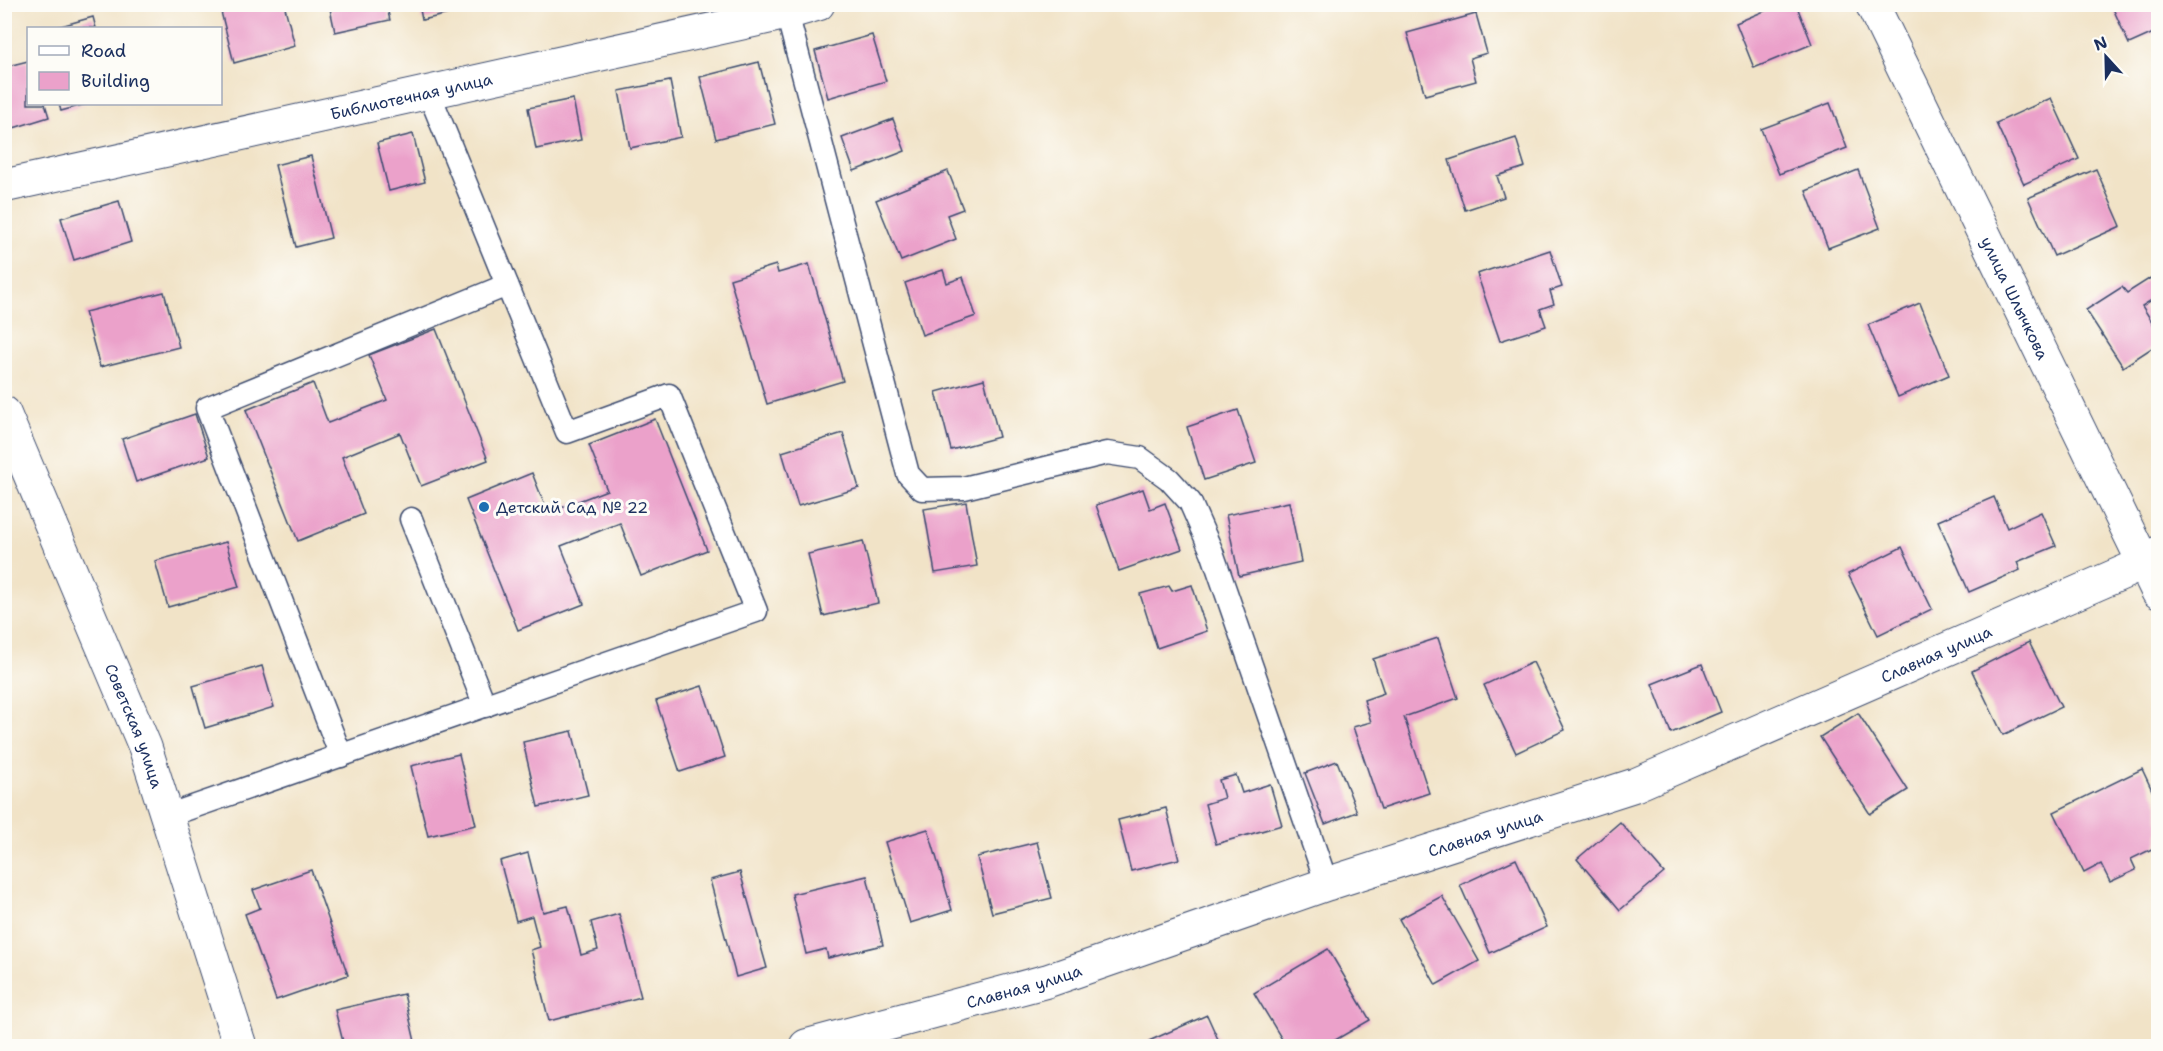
<svg xmlns="http://www.w3.org/2000/svg" width="2163" height="1051" font-family="'Shantell Sans',sans-serif">
	<rect width="100%" height="100%" fill="#fdfcf7"/>
	<filter id="ink" filterUnits="userSpaceOnUse"><feTurbulence type="fractalNoise" baseFrequency=".0167" numOctaves="2"/><feDisplacementMap in="SourceGraphic" scale="12" xChannelSelector="R" yChannelSelector="G"/><feConvolveMatrix kernelMatrix="1 2 1 2 8 2 1 2 1" color-interpolation-filters="sRGB"/></filter>
	<filter id="wash" filterUnits="userSpaceOnUse"><feTurbulence type="fractalNoise" baseFrequency=".008" numOctaves="4" result="noise"/><feDisplacementMap in="SourceGraphic" scale="24" xChannelSelector="R" yChannelSelector="G"/><feGaussianBlur stdDeviation="1.35" result="paint"/><feColorMatrix in="noise" values="0 0 0 0 0 0 0 0 0 0 0 0 0 0 0 0 0 1.4 0 .05"/><feComposite in="paint" operator="in"/></filter>
	<g filter="url(#wash)">
		<rect width="100%" height="100%" fill="#f1e3c7"/>
		<g id="blocks">
			<g fill="#eba1ca">
				<path d="M219,4H284L295,46L234,63Z"/>
				<path d="M329,4H386L390,20L335,32Z"/>
				<path d="M419,4H470L471,9L422,20Z"/>
				<path d="M1781,4H1796L1812,44L1754,68L1736,23Z"/>
				<path d="M2111,4H2158V31L2129,44Z"/>
				<path d="M1476,14L1487,53L1470,58L1476,81L1425,95L1407,33Z"/>
				<path d="M93,17L96,28H54Z"/>
				<path d="M872,35L886,81L828,98L815,51Z"/>
				<path d="M28,61V104H45L49,117L7,130L4,123V67Z"/>
				<path d="M759,62L775,124L716,139L700,77Z"/>
				<path d="M670,81L681,137L630,148L619,91Z"/>
				<path d="M2051,98L2079,159L2024,184L1996,123Z"/>
				<path d="M573,99L581,140L536,149L528,108Z"/>
				<path d="M1830,103L1847,148L1779,174L1761,129Z"/>
				<path d="M59,104H86L61,111Z"/>
				<path d="M893,119L905,151L854,171L842,138Z"/>
				<path d="M413,134L425,182L389,191L377,143Z"/>
				<path d="M1516,138L1525,167L1497,176L1504,197L1465,210L1449,160Z"/>
				<path d="M311,156L331,238L296,247L275,165Z"/>
				<path d="M2096,169L2121,226L2054,256L2028,198Z"/>
				<path d="M1858,170L1880,228L1828,248L1806,191Z"/>
				<path d="M948,171L963,209L947,215L956,239L901,261L876,200Z"/>
				<path d="M119,201L131,242L74,260L61,218Z"/>
				<path d="M1550,250L1562,287L1550,291L1554,304L1540,309L1546,326L1500,341L1477,274Z"/>
				<path d="M809,264L843,381L767,404L730,279L776,265L778,273Z"/>
				<path d="M943,270L947,283L963,277L976,316L922,335L905,283Z"/>
				<path d="M2152,277L2158,286V296L2142,306L2158,331V344L2123,367L2086,310L2122,287L2127,293Z"/>
				<path d="M164,292L179,347L100,367L85,312Z"/>
				<path d="M1920,303L1949,375L1898,397L1868,325Z"/>
				<path d="M436,329L488,460L421,486L400,433L342,457L364,514L298,541L246,410L313,383L328,423L387,400L369,355Z"/>
				<path d="M984,379L999,437L951,450L936,392Z"/>
				<path d="M1238,410L1256,463L1204,480L1187,427Z"/>
				<path d="M195,414L209,457L136,482L122,439Z"/>
				<path d="M655,419L707,550L641,576L620,523L561,546L584,604L518,630L466,500L532,473L548,513L607,490L589,445Z"/>
				<path d="M843,433L859,488L798,506L782,452Z"/>
				<path d="M1143,489L1150,509L1165,503L1182,549L1119,571L1096,505Z"/>
				<path d="M1994,497L2007,528L2041,512L2056,546L2017,562L2020,570L1969,592L1938,521Z"/>
				<path d="M966,502L977,566L935,573L924,509Z"/>
				<path d="M1289,502L1301,562L1239,576L1226,515Z"/>
				<path d="M863,541L878,603L823,616L808,554Z"/>
				<path d="M226,542L239,587L168,607L155,561Z"/>
				<path d="M1902,547L1932,609L1878,635L1848,574Z"/>
				<path d="M1192,585L1207,631L1157,648L1140,594L1169,586L1172,591Z"/>
				<path d="M1438,638L1458,698L1404,717L1429,793L1381,809L1353,727L1371,722L1364,700L1384,693L1373,659Z"/>
				<path d="M2029,642L2061,707L2003,735L1972,671Z"/>
				<path d="M1533,662L1565,730L1516,753L1484,685Z"/>
				<path d="M1702,664L1721,712L1671,733L1652,684Z"/>
				<path d="M262,666L274,707L205,728L193,686Z"/>
				<path d="M702,686L725,757L680,772L656,701Z"/>
				<path d="M1858,713L1908,790L1870,814L1820,737Z"/>
				<path d="M572,731L588,795L538,807L523,742Z"/>
				<path d="M459,754L476,825L428,836L411,766Z"/>
				<path d="M1337,761L1357,812L1325,824L1305,773Z"/>
				<path d="M2142,769L2158,803V846L2131,859L2136,870L2110,882L2101,864L2084,873L2054,812Z"/>
				<path d="M1236,775L1242,793L1270,784L1282,825L1216,844L1205,804L1224,798L1219,780Z"/>
				<path d="M1166,808L1179,859L1131,871L1118,820Z"/>
				<path d="M1620,822L1664,873L1620,910L1577,859Z"/>
				<path d="M928,829L952,910L910,923L885,842Z"/>
				<path d="M1037,842L1052,898L992,913L977,857Z"/>
				<path d="M528,853L543,912L568,906L581,955L598,950L591,922L619,914L641,997L549,1021L531,950L540,947L532,916L516,921L500,861Z"/>
				<path d="M1516,859L1547,927L1490,953L1460,885Z"/>
				<path d="M311,870L348,975L276,1000L245,914L260,908L253,890Z"/>
				<path d="M740,872L767,968L736,977L710,880Z"/>
				<path d="M867,876L883,945L828,958L826,949L806,954L792,894Z"/>
				<path d="M1442,896L1479,961L1436,985L1399,919Z"/>
				<path d="M1328,949L1370,1020L1325,1046H1286L1254,993Z"/>
				<path d="M404,994L416,1046H344L335,1010Z"/>
				<path d="M1207,1015L1221,1046H1151L1149,1041Z"/>
			</g>
		</g>
	</g>
	<g filter="url(#ink)">
		<use href="#blocks" fill-opacity="0" stroke="#3b4a6e" stroke-width="1.5"/>
		<g fill="none" stroke-linecap="round" stroke-linejoin="round">
			<g stroke="#3b4a6e" stroke-width="25">
				<g id="service">
					<path d="M787,13L908,474L922,489L964,488L1107,453L1140,458L1169,479L1190,502L1212,552L1327,884"/>
					<path d="M411,519L485,706"/>
					<path d="M341,756L207,408L507,285"/>
					<path d="M167,816L756,611L669,395L567,432L429,93"/>
				</g>
			</g>
			<g stroke="#3b4a6e" stroke-width="35">
				<g id="minor">
					<path id="s1" d="M4,186L787,13L818,4"/>
					<path id="s2" d="M4,413L145,747L240,1046"/>
					<path id="s3" d="M806,1046L1047,981L1327,884L1635,785L2145,563L2158,553"/>
				</g>
			</g>
			<g stroke="#3b4a6e" stroke-width="35">
				<g id="tertiary">
					<path id="s4" d="M1872,4L2158,592"/>
				</g>
			</g>
			<use href="#service" stroke="#fff" stroke-width="22"/>
			<use href="#minor" stroke="#fff" stroke-width="33"/>
			<use href="#tertiary" stroke="#fff" stroke-width="33"/>
		</g>
	</g>
	<circle fill="#1f6fb2" stroke="#fdfcf7" stroke-width="2" cx="484" cy="507" r="6"/>
	<g text-anchor="middle" stroke-width="6" stroke-linejoin="round" paint-order="stroke">
		<g font-size="16" fill="#1b2f5e" stroke="#fdfcf7">
			<text dy="6" stroke="none"><textPath href="#s1" startOffset="417">Библиотечная улица</textPath></text>
			<text dy="6" stroke="none"><textPath href="#s4" startOffset="327">улица Шлычкова</textPath></text>
			<text dy="6" stroke="none"><textPath href="#s3" startOffset="1198">Славная улица</textPath></text>
			<text dy="6" stroke="none"><textPath href="#s2" startOffset="339">Советская улица</textPath></text>
			<text dy="6" stroke="none"><textPath href="#s3" startOffset="712">Славная улица</textPath></text>
			<text dy="6" stroke="none"><textPath href="#s3" startOffset="226">Славная улица</textPath></text>
		</g>
		<g font-size="16" fill="#1b2f5e" stroke="#fdfcf7" text-anchor="start">
			<text x="496" y="513">Детский Сад № 22</text>
		</g>
	</g>
	<rect width="2163" height="1051" fill="none" stroke="#fdfcf7" stroke-width="24"/>
	<rect x="27" y="27" width="195" height="78" fill="#fdfcf7" stroke="#a3aaba" stroke-width="1.5"/>
	<rect x="39" y="46" width="30" height="9" fill="#ffffff" stroke="#a3aaba" stroke-width="1.5"/>
	<text x="81" y="57" font-size="18" fill="#1b2f5e">Road</text>
	<rect x="39" y="72" width="30" height="18" fill="#eba1ca" stroke="#a3aaba" stroke-width="1.5"/>
	<text x="81" y="87" font-size="18" fill="#1b2f5e">Building</text>
	<g transform="translate(2106 57) rotate(338)" stroke="#fdfcf7" stroke-width="4.5" paint-order="stroke">
	<path d="M0-4.5L10 22L0 15L-10 22Z" fill="#1b2f5e"/>
	<text y="-9" font-size="16" font-weight="bold" text-anchor="middle" fill="#1b2f5e">N</text>
	</g>
</svg>
